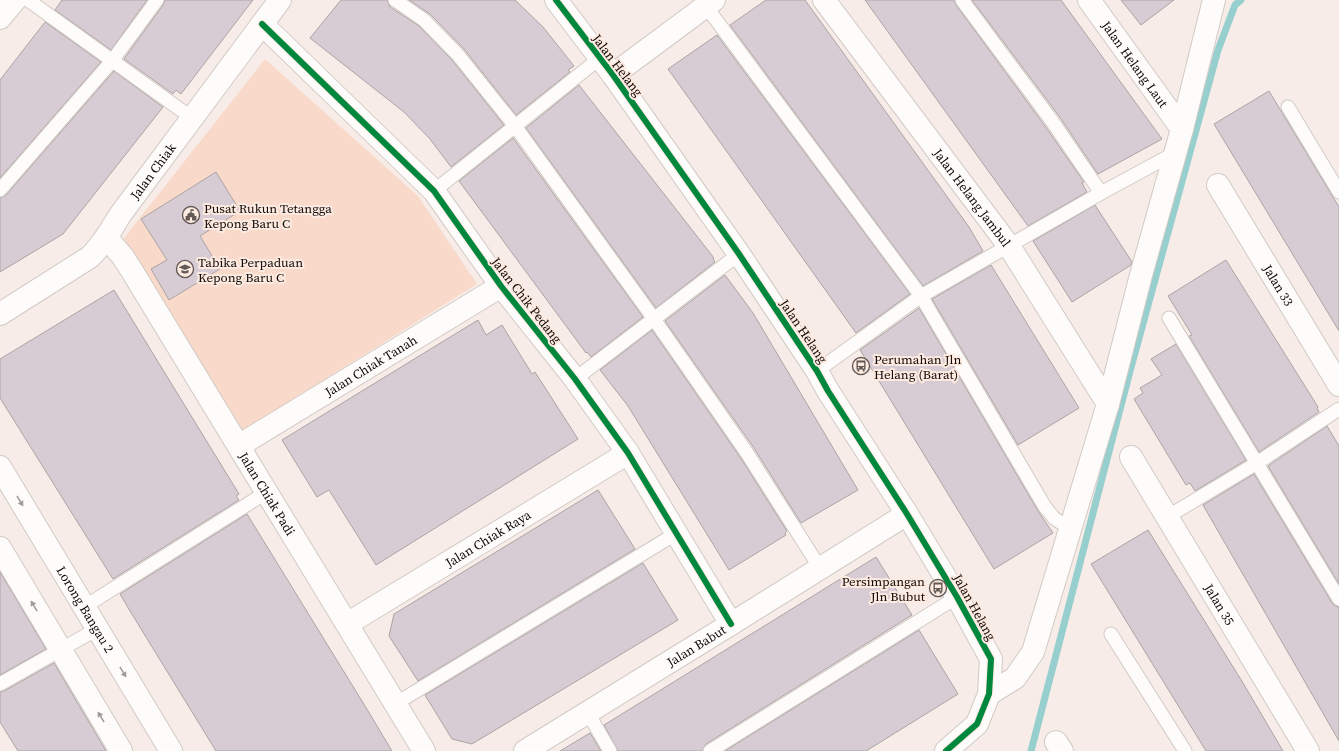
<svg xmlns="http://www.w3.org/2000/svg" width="1339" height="751" font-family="'Source Serif 4',serif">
	<rect width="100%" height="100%" fill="#f7ece7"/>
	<path fill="#f9d9c9" d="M265,59L418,196L477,284L242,431L124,238Z"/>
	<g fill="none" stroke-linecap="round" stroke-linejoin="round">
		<path stroke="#97cfcf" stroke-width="7" d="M1031,751L1130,371L1218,50L1235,5L1241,0"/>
	</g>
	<g fill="#d8ccd4" stroke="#aba4a4">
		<path d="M62,0H147L111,50L55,10Z"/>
		<path d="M165,0H253L181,94L176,90L173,94L124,59L163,5Z"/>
		<path d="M341,0H387L390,7L419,26L452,60L504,125L451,167L430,139L404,112L310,38Z"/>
		<path d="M409,0H515L543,27L574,66L568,70L570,72L516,115L464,49L430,14Z"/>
		<path d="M766,0H805L969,227L983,251L923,286L730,25Z"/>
		<path d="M865,0H954L956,5L1045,126L1084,182L1082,183L1087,192L1028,226Z"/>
		<path d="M972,0H1061L1162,139L1098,174L1059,116Z"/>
		<path d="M1121,0H1174L1141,25Z"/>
		<path d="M45,22L101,62L0,178V80Z"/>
		<path d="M717,35L910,294L856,333L668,69Z"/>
		<path d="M114,71L163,107L63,234L0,272V198L6,195Z"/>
		<path d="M579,85L714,258L713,259L715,262L656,308L526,128Z"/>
		<path d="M1269,91L1339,207V331L1214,124Z"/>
		<path d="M513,138L643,317L591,357L587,352L586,353L459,181Z"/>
		<path d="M216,172L240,211L200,236L220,269L169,300L151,269L167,260L141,219Z"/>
		<path d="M1095,205L1132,262L1131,265L1072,302L1033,241Z"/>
		<path d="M1226,260L1318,407L1317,408L1319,412L1259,452L1189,336L1192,335L1168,296Z"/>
		<path d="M991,265L1079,408L1018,445L932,299Z"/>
		<path d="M725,275L753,313L858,490L801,523L754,448L665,321Z"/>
		<path d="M114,290L239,494L236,496L239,500L113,579L0,398V359Z"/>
		<path d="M919,308L1038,511L1053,533L994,569L860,350Z"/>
		<path d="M478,320L486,335L502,325L532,374L535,372L578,439L376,565L329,490L317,497L282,440Z"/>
		<path d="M652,330L740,457L787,531L785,533L786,535L729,570L628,406L600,370Z"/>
		<path d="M1176,344L1246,460L1195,491L1190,483L1186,485L1134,399L1143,393L1140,388L1162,375L1151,359Z"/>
		<path d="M1327,426L1339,446V584L1268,466Z"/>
		<path d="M1254,474L1332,603L1335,606L1339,607V741L1203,505Z"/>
		<path d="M598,490L635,549L418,681L389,636L394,614Z"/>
		<path d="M247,514L365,706L392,751H216L130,611L120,594Z"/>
		<path d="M1148,530L1243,683L1283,751H1206L1104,585L1091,564Z"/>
		<path d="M876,557L912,615L706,744L702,751H618L604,725Z"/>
		<path d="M643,563L678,620L472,744L452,739L425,695Z"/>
		<path d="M0,572L46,649L0,675Z"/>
		<path d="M919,630L958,694L866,751H725Z"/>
		<path d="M54,663L106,751H18L0,722V692L4,691Z"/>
		<path d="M590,733L601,751H560Z"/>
	</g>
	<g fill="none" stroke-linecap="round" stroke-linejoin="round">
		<g stroke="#d2cac5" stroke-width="15">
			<g id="service">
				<path d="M28,0L192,118"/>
				<path d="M395,0L424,20L458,55L515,126L654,319L747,453L820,568"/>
				<path d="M962,0L1052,121L1101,193"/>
				<path d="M702,1L921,296L1045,507L1054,518L1070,529"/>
				<path d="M1288,107L1339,192"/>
				<path d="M0,190L112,61L157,0"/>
				<path d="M434,191L600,58"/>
				<path d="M1169,318L1339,599"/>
				<path d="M817,371L921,296L1101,193L1175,153"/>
				<path d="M575,379L739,254"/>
				<path d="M1167,517L1257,463L1339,409"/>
				<path d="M84,607L267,492"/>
				<path d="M1111,634L1185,751"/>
				<path d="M0,684L97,629"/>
				<path d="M395,704L677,533"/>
				<path d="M588,713L610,751"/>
				<path d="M710,751L957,597"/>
			</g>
		</g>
		<g stroke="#d2cac5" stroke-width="24">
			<g id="minor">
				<path id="s1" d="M824,0L1009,246L1108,404"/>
				<path id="s2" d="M1089,0L1182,129"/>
				<path d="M262,24L434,191L501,286L575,379L628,453L731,624"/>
				<path d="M613,75L714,0"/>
				<path id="s3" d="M1218,185L1339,385"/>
				<path id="s4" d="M107,238L123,257L132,271L424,751"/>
				<path id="s5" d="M0,314L90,257C103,244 111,230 120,215L280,0"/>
				<path id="s6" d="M240,445L501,286"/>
				<path id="s7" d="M1131,457L1308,751"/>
				<path id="s8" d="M0,467L171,751"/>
				<path d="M0,548L121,751"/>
				<path id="s9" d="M347,624L628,453"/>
				<path d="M989,694L1015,678L1033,652L1108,404L1141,275L1182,129L1214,0"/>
				<path d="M1056,742L1062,751"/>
				<path id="s10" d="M525,751L731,624L907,514"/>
			</g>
		</g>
		<g stroke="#d2cac5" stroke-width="24">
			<g id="tertiary">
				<path d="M556,0L613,75L739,254L817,371L828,391L907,514L957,597L991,659L989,694L977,724L946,751"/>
				<path d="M0,18L15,0"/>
			</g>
		</g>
		<use href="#service" stroke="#fefcfb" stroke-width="13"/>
		<use href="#minor" stroke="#fefcfb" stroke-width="22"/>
		<use href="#tertiary" stroke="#fefcfb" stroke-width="22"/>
		<g stroke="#fdeae1" stroke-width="8">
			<g id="cycleway">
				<path d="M556,0L613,75L739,254L817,371L828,391L907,514L957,597L991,659L989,694L977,724L946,751"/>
				<path d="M262,24L434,191L501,286L575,379L628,453L731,624"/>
			</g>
		</g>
		<use href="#cycleway" stroke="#00873e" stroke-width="6"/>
	</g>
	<defs><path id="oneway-solid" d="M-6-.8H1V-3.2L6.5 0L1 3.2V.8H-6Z"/></defs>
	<g fill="#9f9b99">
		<use href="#oneway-solid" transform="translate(20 501) rotate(59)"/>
		<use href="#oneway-solid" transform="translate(34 606) rotate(-121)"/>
		<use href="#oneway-solid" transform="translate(123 672) rotate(59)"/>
		<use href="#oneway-solid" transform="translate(101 717) rotate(-121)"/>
	</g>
	<defs>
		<g id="civic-ring" transform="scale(0.9)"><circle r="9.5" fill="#fdeae1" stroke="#625955" stroke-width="1.5"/><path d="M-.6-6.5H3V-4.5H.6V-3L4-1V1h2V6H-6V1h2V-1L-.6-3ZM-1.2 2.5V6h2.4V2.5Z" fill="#625955"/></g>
		<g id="school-ring" transform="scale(0.9)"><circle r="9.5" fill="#fdeae1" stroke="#625955" stroke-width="1.5"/><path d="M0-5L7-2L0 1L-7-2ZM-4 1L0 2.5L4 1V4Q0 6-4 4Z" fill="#625955"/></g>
		<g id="bus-ring" transform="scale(0.9)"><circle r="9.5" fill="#fdeae1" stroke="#625955" stroke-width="1.5"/><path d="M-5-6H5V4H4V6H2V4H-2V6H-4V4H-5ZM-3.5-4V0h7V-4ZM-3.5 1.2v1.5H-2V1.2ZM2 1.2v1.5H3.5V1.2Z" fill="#625955"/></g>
	</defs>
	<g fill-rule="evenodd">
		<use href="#civic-ring" x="191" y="215"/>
		<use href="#school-ring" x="185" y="269"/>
		<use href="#bus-ring" x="861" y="366"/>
		<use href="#bus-ring" x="938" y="588"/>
	</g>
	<g text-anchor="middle" stroke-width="4" stroke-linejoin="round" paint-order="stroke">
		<g font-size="13" fill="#110a06" stroke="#fdeae1">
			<text dy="5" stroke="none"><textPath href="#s2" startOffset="79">Jalan Helang Laut</textPath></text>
			<text transform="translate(618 65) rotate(53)" y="5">Jalan Helang</text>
			<text dy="5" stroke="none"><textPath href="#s5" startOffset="213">Jalan Chiak</textPath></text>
			<text dy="5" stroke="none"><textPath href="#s1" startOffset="247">Jalan Helang Jambul</textPath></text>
			<text dy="5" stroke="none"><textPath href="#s3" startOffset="117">Jalan 33</textPath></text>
			<text transform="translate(527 300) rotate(52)" y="5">Jalan Chik Pedang</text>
			<text transform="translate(804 331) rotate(56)" y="5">Jalan Helang</text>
			<text dy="5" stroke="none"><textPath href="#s6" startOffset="153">Jalan Chiak Tanah</textPath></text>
			<text dy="5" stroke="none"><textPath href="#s4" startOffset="302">Jalan Chiak Padi</textPath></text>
			<text dy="5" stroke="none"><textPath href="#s9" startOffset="165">Jalan Chiak Raya</textPath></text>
			<text dy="5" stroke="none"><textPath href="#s7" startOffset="172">Jalan 35</textPath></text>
			<text transform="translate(975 607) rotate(61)" y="5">Jalan Helang</text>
			<text dy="5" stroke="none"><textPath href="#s8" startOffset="166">Lorong Bangau 2</textPath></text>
			<text dy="5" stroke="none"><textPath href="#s10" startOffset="201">Jalan Babut</textPath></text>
		</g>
		<g font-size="13" fill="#110a06" stroke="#fdeae1" text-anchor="start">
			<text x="204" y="213">Pusat Rukun Tetangga<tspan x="204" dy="15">Kepong Baru C</tspan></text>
			<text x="198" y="267">Tabika Perpaduan<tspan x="198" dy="15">Kepong Baru C</tspan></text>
			<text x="874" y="364">Perumahan Jln<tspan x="874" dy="15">Helang (Barat)</tspan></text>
			<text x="925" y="586" text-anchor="end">Persimpangan<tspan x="925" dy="15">Jln Bubut</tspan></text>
		</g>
	</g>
</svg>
